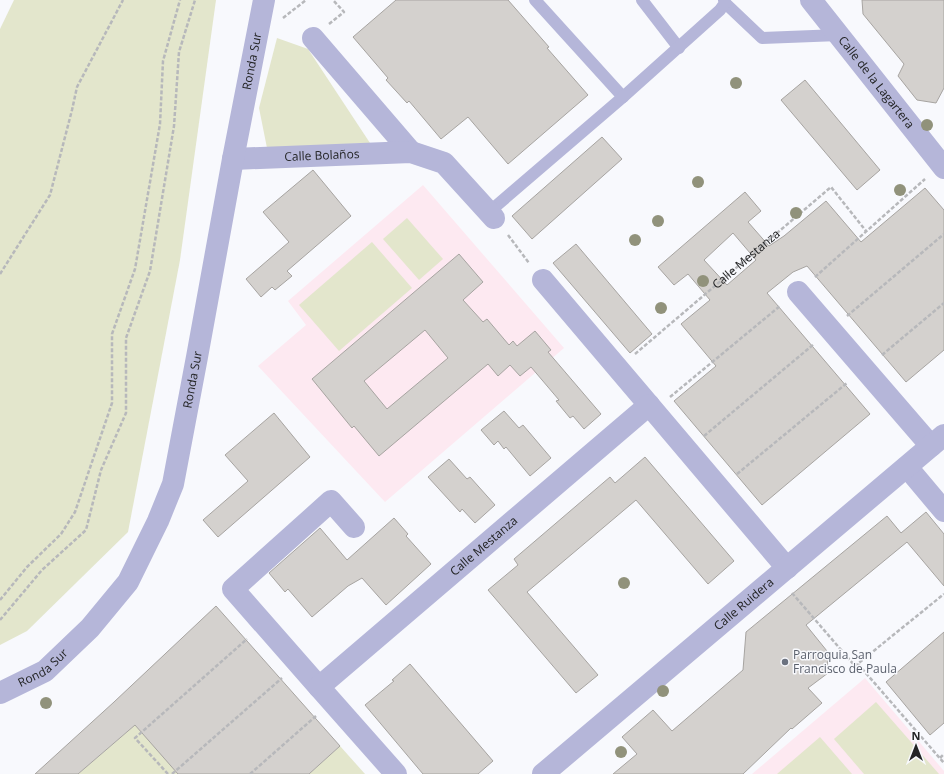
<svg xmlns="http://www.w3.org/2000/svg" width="944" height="774" font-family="'Open Sans',sans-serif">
	<rect width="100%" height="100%" fill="#f8f9fd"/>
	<g fill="#fde9f1">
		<path d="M423,185L564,348L385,502L258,366L306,325L288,301Z"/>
		<path d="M865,678L944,771V774H752Z"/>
	</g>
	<g fill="#e3e6cc">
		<path d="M14,0H216L180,260L128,532L27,631L0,645V29Z"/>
		<path d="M277,38L308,49L370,143L267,148L259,108Z"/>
		<path d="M407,218L443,259L419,280L383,239Z"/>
		<path d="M372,242L412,288L339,351L299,305Z"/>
		<path d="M876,702L939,774H864L834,739Z"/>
		<path d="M135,725L180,774H78Z"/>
		<path d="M820,737L852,774H777Z"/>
		<path d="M340,746L365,774H309Z"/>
	</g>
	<g fill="#d4d1ce" stroke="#a7a4a1" fill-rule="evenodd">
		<path d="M396,0H508L549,47L547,48L588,95L508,164L468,117L441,139L409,101L407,103L386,80L388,78L353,37Z"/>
		<path d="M862,0H944V88L936,103L917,100L898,76L904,64L863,14Z"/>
		<path d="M805,80L880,170L857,190L781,100Z"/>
		<path d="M602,137L622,159L532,239L512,216Z"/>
		<path d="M313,170L351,216L287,271L292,276L275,290L272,287L261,297L246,279L289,242L263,212Z"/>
		<path d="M925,188L944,210V350L906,382L807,266L793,272L767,293L870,414L762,505L674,401L716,366L681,324L710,300L688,274L674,285L658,267L745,192L761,211L748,222L769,246L784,236L826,201L861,242ZM733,233L756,260L727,285L704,260Z"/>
		<path d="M576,244L652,334L630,353L553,263Z"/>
		<path d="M459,254L483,282L463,300L483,322L487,319L509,345L513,341L517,346L535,331L551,350L548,352L601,414L584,429L573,416L570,418L556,401L559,400L531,367L520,376L510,365L498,376L488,364L379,456L354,426L352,428L312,379ZM425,330L448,358L387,409L364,381Z"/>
		<path d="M504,411L519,428L523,425L551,458L530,476L506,447L504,449L498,441L494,445L481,430Z"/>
		<path d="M274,413L310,457L218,537L203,520L248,481L225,455Z"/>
		<path d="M645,457L734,561L708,584L636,500L527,592L598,675L576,693L488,590L518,565L514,559L610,477L615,483Z"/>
		<path d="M449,459L467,479L470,477L495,505L475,523L462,509L460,512L428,477Z"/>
		<path d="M926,512L944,534V586L907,542L806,625L827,651L828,673L808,688L822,703L792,729L791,728L743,774H613L637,754L622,737L653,710L672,731L743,670L746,632L887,516L901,533Z"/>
		<path d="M394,518L408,534L406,536L431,564L386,605L362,578L348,586L312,617L288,589L285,592L269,573L320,528L347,560Z"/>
		<path d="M216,606L340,746L309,774H178L135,725L78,774H35L114,702Z"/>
		<path d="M944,632V723L930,735L886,682Z"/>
		<path d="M410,664L493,761L478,774H423L365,705L394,681L392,680Z"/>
	</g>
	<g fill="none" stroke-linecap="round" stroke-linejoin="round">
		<g stroke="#b7b8bb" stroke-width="2.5" stroke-dasharray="4 2" stroke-linecap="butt">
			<path d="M283,18L306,0"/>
			<path d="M329,24L344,12L333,0"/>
			<path d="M508,235L529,263"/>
			<path d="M0,274L50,195L72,110L77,87L123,0"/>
			<path d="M815,277L925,179"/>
			<path d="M847,316L944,234"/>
			<path id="s1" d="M635,354L831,187L866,231"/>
			<path d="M882,355L944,303"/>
			<path d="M670,397L780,306"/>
			<path d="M704,436L814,344"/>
			<path d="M737,474L847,383"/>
			<path d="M792,593L855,666L944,594"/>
			<path d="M0,600L27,567L61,534L75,512L112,403V334L135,269L160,124L163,61L180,0"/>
			<path d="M0,620L42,570L86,530L101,470L126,413V338L150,271L174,126L179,52L195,0"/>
			<path d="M858,664L944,763"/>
			<path d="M940,758L944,754"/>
			<path d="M168,774L135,738L247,639"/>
			<path d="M172,774L282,678"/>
			<path d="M250,774L316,716"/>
		</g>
		<g stroke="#b5b6d9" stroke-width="12">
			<path d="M535,0L623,97"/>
			<path d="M642,0L679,48"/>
			<path d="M725,3L762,38L839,35"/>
			<path d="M489,212L623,97L720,10L725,3L724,0"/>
		</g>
		<g stroke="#b5b6d9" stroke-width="22">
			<path id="s2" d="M811,0L944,168"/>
			<path d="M313,38L411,152"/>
			<path id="s3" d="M233,159L411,152L444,163L494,218"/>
			<path d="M543,280L649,405"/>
			<path d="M798,292L931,446"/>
			<path d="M907,467L944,511"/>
			<path d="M319,687L233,589L331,501L354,527"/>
			<path id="s4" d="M0,693L45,671L90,628L128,582L158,521L173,484L197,357L233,159L264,0"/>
			<path id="s5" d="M396,774L319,687L649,405L787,568"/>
			<path id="s6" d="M543,774L944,435"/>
		</g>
	</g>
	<g fill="#91927b">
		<circle cx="736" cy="83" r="6"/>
		<circle cx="927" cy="125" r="6"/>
		<circle cx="698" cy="182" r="6"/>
		<circle cx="900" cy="190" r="6"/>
		<circle cx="796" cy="213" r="6"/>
		<circle cx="658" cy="221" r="6"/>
		<circle cx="635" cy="240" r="6"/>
		<circle cx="703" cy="281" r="6"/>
		<circle cx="661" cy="308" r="6"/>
		<circle cx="624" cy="583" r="6"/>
		<circle cx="663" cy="691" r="6"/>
		<circle cx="46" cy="703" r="6"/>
		<circle cx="621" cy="752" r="6"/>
	</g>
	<circle fill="#6b7280" stroke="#f8f9fd" stroke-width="1.5" cx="785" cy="662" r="4"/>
	<g text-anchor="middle" stroke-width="3" stroke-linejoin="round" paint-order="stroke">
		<g font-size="12" fill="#232425" stroke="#f8f9fd">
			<text dy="4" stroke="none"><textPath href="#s4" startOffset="710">Ronda Sur</textPath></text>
			<text dy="4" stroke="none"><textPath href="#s2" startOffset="105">Calle de la Lagartera</textPath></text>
			<text dy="4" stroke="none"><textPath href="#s3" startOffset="89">Calle Bolaños</textPath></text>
			<text dy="4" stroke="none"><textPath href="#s1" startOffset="146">Calle Mestanza</textPath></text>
			<text dy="4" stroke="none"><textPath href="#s4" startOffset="386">Ronda Sur</textPath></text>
			<text dy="4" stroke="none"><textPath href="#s5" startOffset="333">Calle Mestanza</textPath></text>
			<text dy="4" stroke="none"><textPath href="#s6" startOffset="263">Calle Ruidera</textPath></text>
			<text dy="4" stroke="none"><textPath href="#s4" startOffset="50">Ronda Sur</textPath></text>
		</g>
		<g font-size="12" fill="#5b616d" stroke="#f8f9fd" text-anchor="start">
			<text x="793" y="659">Parroquia San<tspan x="793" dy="14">Francisco de Paula</tspan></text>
		</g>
	</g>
	<g transform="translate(916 746)" stroke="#f8f9fd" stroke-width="3" paint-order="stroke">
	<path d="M0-3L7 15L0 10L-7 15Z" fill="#232425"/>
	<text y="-6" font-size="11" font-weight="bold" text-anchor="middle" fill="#232425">N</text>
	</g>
</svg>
